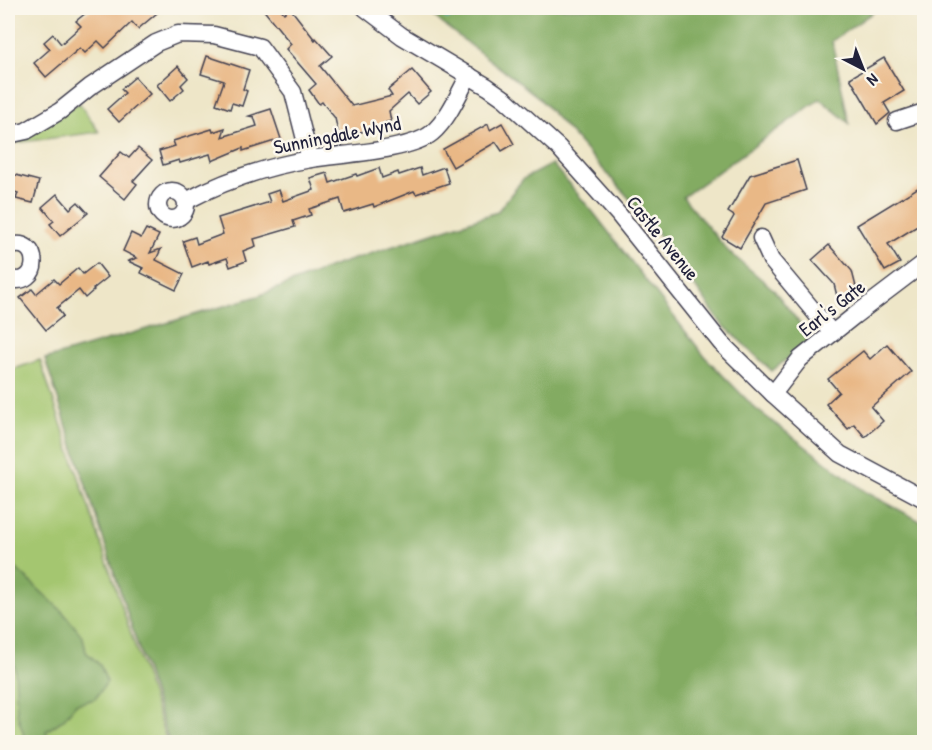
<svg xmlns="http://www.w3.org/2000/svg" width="932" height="750" font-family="'Patrick Hand',sans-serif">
	<rect width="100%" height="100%" fill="#fbf7ec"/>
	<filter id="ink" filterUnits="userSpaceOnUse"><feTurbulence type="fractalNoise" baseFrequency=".0167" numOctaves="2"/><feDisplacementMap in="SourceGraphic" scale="12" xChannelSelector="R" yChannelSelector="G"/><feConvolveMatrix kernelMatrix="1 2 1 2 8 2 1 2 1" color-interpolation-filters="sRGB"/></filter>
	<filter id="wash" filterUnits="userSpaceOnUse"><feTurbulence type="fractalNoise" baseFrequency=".008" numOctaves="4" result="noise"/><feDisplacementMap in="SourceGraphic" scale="24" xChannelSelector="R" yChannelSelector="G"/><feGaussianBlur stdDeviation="1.35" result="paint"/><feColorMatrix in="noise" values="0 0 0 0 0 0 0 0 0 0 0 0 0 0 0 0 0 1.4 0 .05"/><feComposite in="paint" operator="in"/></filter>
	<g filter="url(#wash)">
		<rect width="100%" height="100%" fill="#eee6c8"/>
		<g fill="#a4c66f" stroke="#637455" stroke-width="1.5">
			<path d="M79,103L99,132L8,144V140Z"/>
			<path d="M40,360L167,742H8V371Z"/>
		</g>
		<g fill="#83ab62" stroke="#52664e" stroke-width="1.5">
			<path d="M425,8H879L832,41L849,123L820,99L683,197L728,251L773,289L812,339L772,371L721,323L645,216L538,97L444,25Z"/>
			<path d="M552,164L593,212L706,358L756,409L866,492L924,523V742H169L45,359L258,296L336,265L497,212L523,179Z"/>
			<path d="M8,561L63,612L83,637L86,652L100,665L107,682L95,699L76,704L63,720L46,731L50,742H26L17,714L15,669L8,640Z"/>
		</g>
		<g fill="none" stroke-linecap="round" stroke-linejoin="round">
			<path stroke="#61abd9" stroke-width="4.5" d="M447,17L477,8"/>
		</g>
		<g id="blocks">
			<g fill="#e9b886">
				<path d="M92,8H163L138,29L132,22L105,48L98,41L85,53L80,48L46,77L34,63L50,49L44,42L53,34L61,44L81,26L76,21Z"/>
				<path d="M262,8H280L284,13L290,8L315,40L316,38L332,56L320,66L352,106L392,96L388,90L412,70L431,92L417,104L408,94L389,111L391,121L384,123L385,129L366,134L365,131L339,137L335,118L322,102L319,104L309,90L316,84L286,49L291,44Z"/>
				<path d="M207,56L249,70L243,89L247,91L242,106L232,103L230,109L216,104L224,81L201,74Z"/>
				<path d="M884,58L904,91L884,103L890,113L877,124L850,78Z"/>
				<path d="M178,66L188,78L181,85L184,89L170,101L157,85Z"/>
				<path d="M135,77L150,94L119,122L107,109L125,93L121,89Z"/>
				<path d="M271,109L281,139L243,151V148L212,161L210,154L180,163L179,160L163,165L159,151L175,146L173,141L212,129L213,132L225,128L222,137L257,126L254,117L249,116Z"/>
				<path d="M502,123L514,144L502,151L496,142L453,167L443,149L488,124L490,130Z"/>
				<path d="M138,148L152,160L133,181L137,184L125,199L99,177L121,152L129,158Z"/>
				<path d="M797,160L806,190L766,203L740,248L722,237L734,216L728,212L750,175Z"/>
				<path d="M444,167L449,183L416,194L414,191L374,207L373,204L344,213L340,199L309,209L311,215L293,221L295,227L254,239L256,246L243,251L246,261L230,267L227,258L209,264L208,261L192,267L183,241L195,237L197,244L223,234L218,218L270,202L267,194L279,190L283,201L314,190L310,178L327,173L330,183L356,174L357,176L379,168L382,178L398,172L399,175L420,168L422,175Z"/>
				<path d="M8,173L39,181L33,203L16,199L18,193L8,190Z"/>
				<path d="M924,184V222L888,244L900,263L885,271L857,225Z"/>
				<path d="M57,194L70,209L78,202L88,213L60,236L50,224L54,221L42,207Z"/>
				<path d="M146,229L159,235L150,253L161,249L156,260L184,274L176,290L141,273L143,268L128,261L137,258L123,251L131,233L141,238Z"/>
				<path d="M829,245L852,271L858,295L838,300L834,284L812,260Z"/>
				<path d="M97,263L108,277L93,289L94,290L85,298L79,290L57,308L63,316L46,330L20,298L32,289L36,294L54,279L59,284L78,268L83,274Z"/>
				<path d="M887,344L911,372L871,407L883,421L865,437L854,424L848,429L826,404L839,392L828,379L863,351L870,359Z"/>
			</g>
		</g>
	</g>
	<g filter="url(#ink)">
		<use href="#blocks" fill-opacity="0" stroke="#413f50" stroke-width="1.5"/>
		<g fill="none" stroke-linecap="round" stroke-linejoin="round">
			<g stroke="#413f50" stroke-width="19">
				<g id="minor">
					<path d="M365,8L402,36L488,87L505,99L559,148L619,215L721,343L773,394L840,454L924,499"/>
					<path d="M897,121L924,112"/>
					<path d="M8,135L26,131L60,111L90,87L156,43L178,34L214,35L260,47L293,92L310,159"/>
					<circle cx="172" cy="205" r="14"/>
					<path d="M186,201C224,181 269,166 311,159C341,154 410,151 432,133C449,118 458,95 469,75"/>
					<path d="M761,238L771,260L832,333"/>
					<path d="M8,247C42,233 42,291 8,278"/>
					<path d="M773,394L800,359L854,316L924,263"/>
				</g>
			</g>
			<use href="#minor" stroke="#fff" stroke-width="16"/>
		</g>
	</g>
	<g text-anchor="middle" stroke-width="5" stroke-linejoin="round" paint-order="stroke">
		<g font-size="20" fill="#22223b" stroke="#fbf7ec">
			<text transform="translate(337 135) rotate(-11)" y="7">Sunningdale Wynd</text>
			<text transform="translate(663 238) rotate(51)" y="7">Castle Avenue</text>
			<text transform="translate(832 308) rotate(-38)" y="7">Earl's Gate</text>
		</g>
	</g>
	<rect width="932" height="750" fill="none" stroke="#fbf7ec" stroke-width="30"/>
	<g transform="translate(863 69) rotate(138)" stroke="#fbf7ec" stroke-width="4.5" paint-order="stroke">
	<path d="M0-4.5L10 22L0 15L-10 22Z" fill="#22223b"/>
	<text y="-9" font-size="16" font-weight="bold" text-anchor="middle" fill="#22223b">N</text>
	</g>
</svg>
